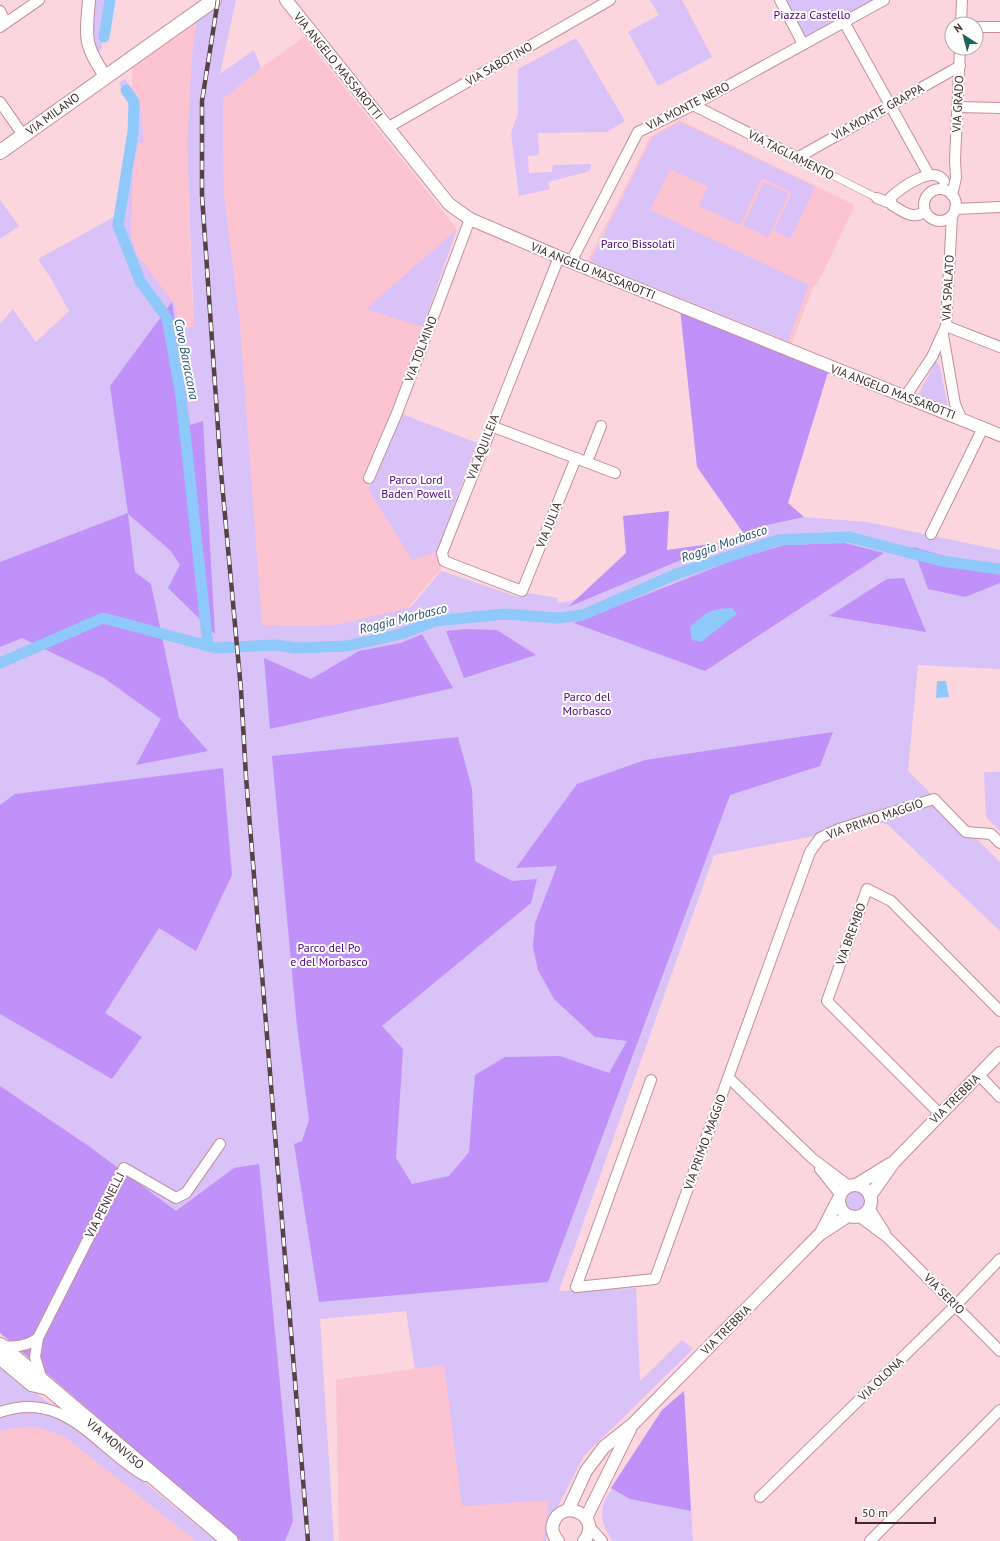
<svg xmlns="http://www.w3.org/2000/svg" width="1000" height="1541" font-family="'PT Sans',sans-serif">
	<rect width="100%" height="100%" fill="#fbd6de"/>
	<g fill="#fbc4d0">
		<path d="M201,6L187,146L192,294L203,421L122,233L128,182L133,53Z"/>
		<path d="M304,37L457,229L367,309L423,327L402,414L368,489L412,560L437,552L441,569L405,611L340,627L261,625L240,324L224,194L223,99L261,68Z"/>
		<path d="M680,120L855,205L824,271L816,285H814L791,345L587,262L651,136Z"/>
		<path d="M449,1364L550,1500L543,1541H339L336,1380Z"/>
		<path d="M38,1427L65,1437L196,1541H0V1431L14,1428Z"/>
	</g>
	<g fill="#d8c2f7">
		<path d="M93,0H106L102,28V48L96,56L90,37Z"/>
		<path d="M205,0H236L220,74L254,50L261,68L223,99L224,194L240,324L262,625L314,626L341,624L411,607L441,571L518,597L527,593L558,598L557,603L570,601L611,586L675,557L715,546L763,526L804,517L867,522L1000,550V669L918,665L908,771L1000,862V931L888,825L883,823L714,855L559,1291L636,1288L640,1381L682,1340L693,1349L584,1456L557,1508L546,1541H543L549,1500L462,1506L444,1365L415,1369L406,1311L320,1319L334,1541H251L0,1326V324L13,309L36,342L69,311L50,277L38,259L114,217L120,203L132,104L119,83L125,79L138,98L140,104L144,142L139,143L133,166L131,234L136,253L175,305L180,330L194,326L187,146L192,56L198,11Z"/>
		<path d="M650,0H682L712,57L658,86L628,32L659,15Z"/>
		<path d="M785,0H874L806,38Z"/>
		<path d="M576,38L625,121L607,132L538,133L539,155L528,156L529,173L552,172L553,165L591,164L590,171L548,182L550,189L519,196L511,133L518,113V69Z"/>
		<path d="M680,122L815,187L790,239L774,230L792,193L762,178L740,225L699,206L708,187L670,169L650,210L809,285L788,341L590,262L653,137Z"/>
		<path d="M764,182L789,194L768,237L743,225Z"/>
		<path d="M0,200L19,226L0,239Z"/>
		<path d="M457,229L423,327L366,309Z"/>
		<path d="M936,361L940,367L948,408L920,397L918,395Z"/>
		<path d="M402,414L477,443L437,552L412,560L368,489Z"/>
		<path d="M984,772H1000V831L986,817Z"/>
		<circle cx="855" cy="1201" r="11"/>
		<path d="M0,1363L216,1541H196L65,1437L38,1427L14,1428L0,1431Z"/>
		<path d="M684,1391L693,1541H613C603,1528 599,1515 605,1500L662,1410Z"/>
	</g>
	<g fill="#c091f8">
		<path d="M172,302L190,425L203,421L215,634L168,588L180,565L171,551L128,514L135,572L151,584L179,718L208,751L136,765L161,719L104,678L22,638L0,647V562L128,513L110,386Z"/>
		<path d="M680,309L829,369L788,503L804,517L763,526L744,534L697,467Z"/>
		<path d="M669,511L667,550L724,542L568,607L626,553L623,516Z"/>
		<path d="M845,543L884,553L705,671L574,623L734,560L784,545Z"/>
		<path d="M913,547L1000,572V583L965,597L928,589Z"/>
		<path d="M904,578L926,632L829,616L887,579Z"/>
		<path d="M467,629L497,630L536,655L464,678L446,631Z"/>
		<path d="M422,634L453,688L270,729L264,658L311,679L359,651L401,643Z"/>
		<path d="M833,732L820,766L730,795L548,1282L319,1302L294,1144L302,1141L309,1120L297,1026L272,756L458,737L472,789L475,861L512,881L537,879L531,903L382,1026L403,1049L396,1158L412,1184L449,1176L469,1152L475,1075L505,1057L560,1056L609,1073L627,1041L595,1037L554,999L538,970L533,947L535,923L557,866L516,868L577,784L645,760Z"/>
		<path d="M223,768L232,875L196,951L159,928L105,1013L142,1037L112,1079L0,1014V805L15,794Z"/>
		<path d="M0,1086L90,1147L176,1211L234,1168L259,1164L293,1521L285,1541H241L0,1333Z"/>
		<path d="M684,1391L691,1511L630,1499L611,1488L662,1410Z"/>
	</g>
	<g fill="#8fc9f9">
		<path d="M732,608L737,614L701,642L692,640L690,627C706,612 710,609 732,608Z"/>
		<path d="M937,681H946L949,697L936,698Z"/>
	</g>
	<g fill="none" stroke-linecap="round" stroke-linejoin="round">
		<g stroke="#8fc9f9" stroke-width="11">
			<path d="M104,37L110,0"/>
			<path d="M126,90L134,102L133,132L118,225L140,281L167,318L181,396L208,646"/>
			<path d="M0,663L103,618L216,648L275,645L295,648L347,646L401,634L435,621L504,614L557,618L583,615L674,575L778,540L849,537L941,561L1000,569"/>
		</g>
		<g stroke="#c68d9a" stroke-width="8">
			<path id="pedestrian" d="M820,169L877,198"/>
		</g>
		<g stroke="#c68d9a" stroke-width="12">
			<g id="minor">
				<path d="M780,0L803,44"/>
				<path d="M0,11L6,23"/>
				<path d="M844,22L929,175"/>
				<path d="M961,24L962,0"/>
				<path d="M0,27L39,0"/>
				<path d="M976,27H1000"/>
				<path d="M0,102L23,135"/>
				<path d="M693,105L820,169"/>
				<path d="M958,107L1000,108"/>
				<path d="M387,128L610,0"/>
				<path d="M797,158L960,66"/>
				<circle cx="940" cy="205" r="16"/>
				<path d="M952,195L956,178L955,160L960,48"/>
				<path d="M877,198L890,203"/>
				<path d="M955,209L1000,207"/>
				<path d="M925,211C914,221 902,211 892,205L890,198C901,188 933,164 944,181"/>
				<path d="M559,257L442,553L444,561L522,591L576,458"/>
				<path d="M571,262L638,132L693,105L884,0"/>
				<path d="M946,326L1000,347"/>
				<path d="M943,335L955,404L961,418"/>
				<path d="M905,397L932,357L946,326L952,216"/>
				<path d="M491,426L615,473"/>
				<path d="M587,462L601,426"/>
				<path d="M369,478L397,413L470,219"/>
				<path d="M931,534L983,428"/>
				<path d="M979,1075L1000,1097"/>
				<path d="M729,1078L813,1159L849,1186"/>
				<path d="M651,1080L576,1287L655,1279L810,852L820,838L839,829L934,799L966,832L991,834L1000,843"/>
				<path d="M940,1114L827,1001L867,889L891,901L1000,1011"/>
				<path d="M820,1169L840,1194"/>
				<path d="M869,1208L885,1233"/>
				<path d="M860,1217L888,1238L1000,1351"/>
				<path d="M0,1346C14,1347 26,1347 38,1338"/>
				<path d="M0,1360L31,1386L48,1390"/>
				<path d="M42,1380L35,1357L38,1338L124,1168L176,1198L186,1193L220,1144"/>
				<path d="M0,1412C66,1389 96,1448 145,1476"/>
				<path d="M760,1497L955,1306L1000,1259"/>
				<path d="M589,1526L602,1541"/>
				<path d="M870,1541L1000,1410"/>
			</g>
		</g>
		<g stroke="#c68d9a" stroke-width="14">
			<g id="tertiary">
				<path d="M89,0C86,38 83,43 105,76"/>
				<path d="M286,0L449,204L470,219L559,257L1000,435"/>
				<circle cx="855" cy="1201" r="16"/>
				<path d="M856,1185L890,1164"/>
				<path d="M870,1196L894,1162L1000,1053"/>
				<path d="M821,1233L838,1200"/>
				<path d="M568,1510L586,1471L604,1447L633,1424L819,1235L848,1216"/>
				<path d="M586,1518L630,1429"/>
				<path d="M558,1541C554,1536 551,1530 553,1524C561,1496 604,1516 584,1541"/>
			</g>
		</g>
		<g stroke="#c68d9a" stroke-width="16">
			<path id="secondary" d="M0,152L214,0"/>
		</g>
		<g stroke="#c68d9a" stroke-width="18">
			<path id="primary" d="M0,1346L230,1541"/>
		</g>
		<use href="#pedestrian" stroke="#fff" stroke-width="7"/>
		<use href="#minor" stroke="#fff" stroke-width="10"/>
		<use href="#tertiary" stroke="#fff" stroke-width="12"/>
		<use href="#secondary" stroke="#fff" stroke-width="14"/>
		<use href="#primary" stroke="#fff" stroke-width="16"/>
		<g stroke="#594046" stroke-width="4.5">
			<path id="rail" d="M218,0L202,101V195L221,472L241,690L246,777L308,1541"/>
		</g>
		<use href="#rail" stroke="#fff" stroke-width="3" stroke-dasharray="9" stroke-linecap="butt"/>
	</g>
	<g text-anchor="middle" stroke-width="4" stroke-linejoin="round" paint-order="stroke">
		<g font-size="12" fill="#510184" stroke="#fff">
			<text x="812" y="19">Piazza Castello</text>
			<text x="638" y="248">Parco Bissolati</text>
			<text x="416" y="484">Parco Lord<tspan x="416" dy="14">Baden Powell</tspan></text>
			<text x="587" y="701">Parco del<tspan x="587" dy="14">Morbasco</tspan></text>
			<text x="329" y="952">Parco del Po<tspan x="329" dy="14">e del Morbasco</tspan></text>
		</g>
		<g font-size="12" fill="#40292e" stroke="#fff">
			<text transform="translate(499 64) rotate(-30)" y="4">VIA SABOTINO</text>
			<text transform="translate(338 66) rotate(51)" y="4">VIA ANGELO MASSAROTTI</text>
			<text transform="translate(958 104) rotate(-87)" y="4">VIA GRADO</text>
			<text transform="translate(688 106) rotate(-27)" y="4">VIA MONTE NERO</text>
			<text transform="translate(878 112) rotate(-29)" y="4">VIA MONTE GRAPPA</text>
			<text transform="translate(53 114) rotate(-36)" y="4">VIA MILANO</text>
			<text transform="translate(791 155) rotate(27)" y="4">VIA TAGLIAMENTO</text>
			<text transform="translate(593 271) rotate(22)" y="4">VIA ANGELO MASSAROTTI</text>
			<text transform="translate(948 288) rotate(-87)" y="4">VIA SPALATO</text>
			<text transform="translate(421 349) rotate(-69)" y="4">VIA TOLMINO</text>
			<text transform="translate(893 392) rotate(21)" y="4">VIA ANGELO MASSAROTTI</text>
			<text transform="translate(483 447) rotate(-69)" y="4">VIA AQUILEIA</text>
			<text transform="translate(549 525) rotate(-68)" y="4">VIA JULIA</text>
			<text transform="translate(875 819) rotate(-19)" y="4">VIA PRIMO MAGGIO</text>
			<text transform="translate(851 934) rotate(-70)" y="4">VIA BREMBO</text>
			<text transform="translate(955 1099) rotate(-45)" y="4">VIA TREBBIA</text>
			<text transform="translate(705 1142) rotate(-70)" y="4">VIA PRIMO MAGGIO</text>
			<text transform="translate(105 1205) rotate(-63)" y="4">VIA PENNELLI</text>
			<text transform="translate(944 1294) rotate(45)" y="4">VIA SERIO</text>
			<text transform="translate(726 1330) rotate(-45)" y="4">VIA TREBBIA</text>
			<text transform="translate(881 1379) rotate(-44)" y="4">VIA OLONA</text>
			<text transform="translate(115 1444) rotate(40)" y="4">VIA MONVISO</text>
		</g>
		<g font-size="13" font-style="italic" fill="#285273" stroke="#fff">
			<text transform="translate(187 359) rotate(79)" y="5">Cavo Baraccona</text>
			<text transform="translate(724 543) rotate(-19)" y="5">Roggia Morbasco</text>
			<text transform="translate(403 618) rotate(-14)" y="5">Roggia Morbasco</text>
		</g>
	</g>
	<g transform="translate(964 36) rotate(324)"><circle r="19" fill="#ffffff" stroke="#b3a9ab"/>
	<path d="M0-3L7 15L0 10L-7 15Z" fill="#1b655d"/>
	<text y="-6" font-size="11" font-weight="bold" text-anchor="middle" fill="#40292e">N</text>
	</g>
	<path d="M856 1517v6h79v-6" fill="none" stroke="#40292e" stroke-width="2"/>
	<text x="862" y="1517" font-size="12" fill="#40292e" stroke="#ffffff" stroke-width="3" paint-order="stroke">50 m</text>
</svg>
